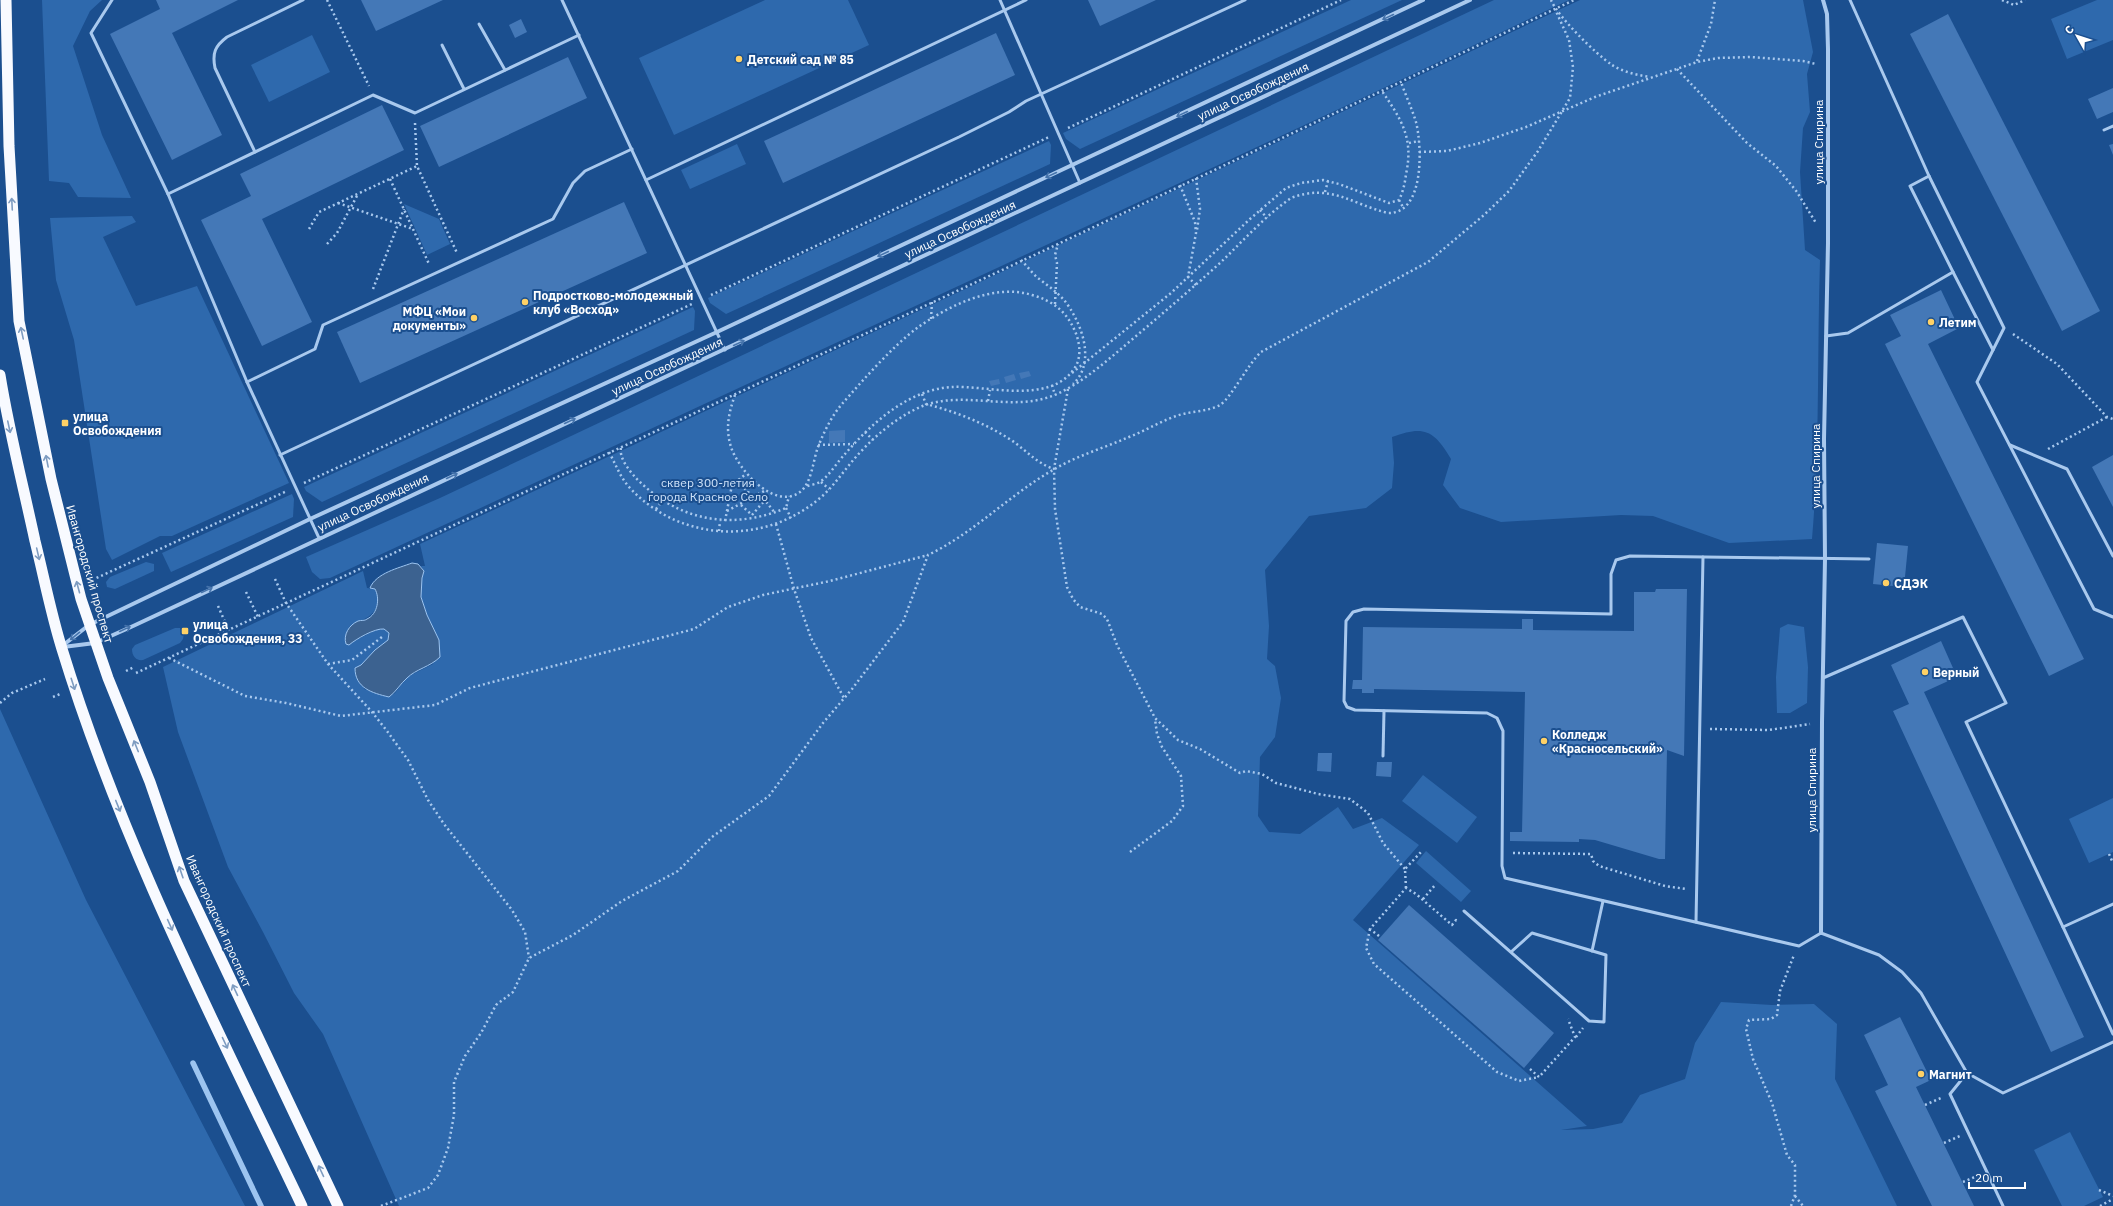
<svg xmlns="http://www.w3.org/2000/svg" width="2113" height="1206" viewBox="0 0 2113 1206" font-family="'IBM Plex Sans',sans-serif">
<rect width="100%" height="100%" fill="#1b4f8f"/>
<!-- green -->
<g fill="#2e69ad">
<path d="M42,0H102L90,11L73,46L102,135L131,198L78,197L69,183L49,181Z"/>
<path d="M765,0H848L869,45L674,135L639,58Z"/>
<path d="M1351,0H1402L1080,149L1066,139L1063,133Z"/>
<path d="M1494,0H1569L1356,101L330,578L320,579L312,572L306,557L440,498Z"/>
<path d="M1580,0H1803L1813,52L1807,74L1810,112L1803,128L1800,172L1805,250L1820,260C1817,353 1820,446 1812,539L1729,543L1653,516L1621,515L1501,522L1460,508L1443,485L1451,459C1434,430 1424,425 1392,437L1394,463L1392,488L1366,508L1309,516L1265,570L1269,626L1267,659L1275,666L1281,698L1275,737L1260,757L1258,816L1269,832L1300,834L1338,807L1353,829L1382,818L1419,845L1353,920L1587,1126L1561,1130L1593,1129L1622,1123L1640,1095L1685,1079L1695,1043L1721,1002L1772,1005L1814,1004L1837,1024L1835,1079L1897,1206H399L323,1034L294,993L263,932L228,867L178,732L163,667L363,571L367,588L375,589C383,604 373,618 358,621L354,641L380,628L384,629L389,633L388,640L375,650L361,665L364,689L389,697L395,693L407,677L433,664L439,640L427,615L421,597L422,577L424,571L421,566H425L420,544L627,448Z"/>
<path d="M2097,0H2113V40L2067,59L2051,19Z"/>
<path d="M312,35L330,72L269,102L251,65Z"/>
<path d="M1049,141L1051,145L1050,164L726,314L710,303L708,298Z"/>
<path d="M737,144L746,164L690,189L681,170Z"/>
<path d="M404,204L439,219L450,244L427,255Z"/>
<path d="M132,216L136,222L103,237L136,306L197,286L289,483L172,536H160L112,560L106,549L74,340L56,280L50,218Z"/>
<path d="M693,307L695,311L694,330L322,502L306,491L304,487Z"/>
<path d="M292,494L294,499L293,517L171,572L162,553Z"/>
<path d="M146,562L154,564V571L115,589L107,587L106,582L110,577Z"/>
<path d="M1788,624L1804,627L1808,667L1807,703L1790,713H1777L1776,677L1780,628Z"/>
<path d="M175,628H180L184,633L183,639L180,643L143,660C136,661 132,656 132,649L135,645Z"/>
<path d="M0,709L86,900L245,1206H0Z"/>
<path d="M1423,775L1477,817L1457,843L1402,801Z"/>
<path d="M2113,798V852L2089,863L2069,819Z"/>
<path d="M1426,851L1471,891L1461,902L1416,863Z"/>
<path d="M2070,1132L2103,1197L2084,1206H2062L2034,1150Z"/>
</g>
<!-- water -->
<path fill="#3c6290" stroke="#9cc4f0" d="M412,563L418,564L424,571L422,578L421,597L427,615L439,640L440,657C430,667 416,669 407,678C400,684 396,692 389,697C372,693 355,688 355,668L361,665L375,650L388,640L389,633L384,629C375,628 356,639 349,645L346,644C343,635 349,625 358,621C361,620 365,621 367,619C378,614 380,598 375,589L370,588C376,573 399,568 412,563Z"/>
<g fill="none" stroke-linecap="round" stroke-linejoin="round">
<!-- stream -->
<path stroke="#9cc4f0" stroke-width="5.5" d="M193,1063L261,1206"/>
</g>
<!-- building -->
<g fill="#4478b7">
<path d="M156,0H238L172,33L222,135L172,160L110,34L160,9Z"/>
<path d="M361,0H443L376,31Z"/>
<path d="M1088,0H1156L1100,26Z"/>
<path d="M1948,14L2100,311L2062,331L1910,34Z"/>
<path d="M521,19L527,32L515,38L509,25Z"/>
<path d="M996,33L1015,75L783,183L764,141Z"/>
<path d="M568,57L587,98L439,167L420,126Z"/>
<path d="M2113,88V112L2097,119L2088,99Z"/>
<path d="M382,105L404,150L262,219L312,322L262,346L201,220L251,196L240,174Z"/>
<path d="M2113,144V155L2109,145Z"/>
<path d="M624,202L647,253L360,383L337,332Z"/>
<path d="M1941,290L1959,328L1928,344L2084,659L2049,676L1885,344L1901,336L1890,315Z"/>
<path d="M1029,371L1031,376L1021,379L1019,373Z"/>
<path d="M1014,374L1016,380L1006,383L1004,377Z"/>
<path d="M999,379L1000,384L991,386L989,381Z"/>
<path d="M845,430V442L829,443V431Z"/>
<path d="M2113,455V507L2092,467Z"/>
<path d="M1877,543L1908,546L1904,587L1873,584Z"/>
<path d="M1656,589H1687L1684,756L1667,750L1665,859H1659L1595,840L1579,839V842L1510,841V832H1522L1525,692L1374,689V693H1362V689H1352L1353,680H1362L1363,627L1522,629V619H1533V630L1634,631V592H1655Z"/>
<path d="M1941,641L1957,677L1924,692L2084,1037L2051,1052L1893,711L1909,704L1891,665Z"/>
<path d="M1318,753H1332L1331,772L1317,771Z"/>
<path d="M1377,762H1392L1391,777L1376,776Z"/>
<path d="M1409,905L1554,1033L1524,1068L1378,940Z"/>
<path d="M1900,1017L1931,1080L1916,1087L1974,1206H1932L1875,1091L1888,1085L1864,1035Z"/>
</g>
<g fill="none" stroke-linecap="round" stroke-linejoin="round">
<!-- path -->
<g stroke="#a9c9ee" stroke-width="2.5" stroke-dasharray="2 3" stroke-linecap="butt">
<path d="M327,0L369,86"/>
<path d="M1551,0C1558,17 1596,54 1612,65C1623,72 1637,75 1650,77"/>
<path d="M2002,0L2014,5L2025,0"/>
<path d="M1697,61L1711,24L1715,0"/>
<path d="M1677,69L1747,143L1776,166L1797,192L1816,223"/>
<path d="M415,123L417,166"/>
<path d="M1068,128L1341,0"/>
<path d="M1409,143L1419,141"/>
<path d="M1419,152L1447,151L1480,143L1526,127L1595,97L1697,62L1718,58L1750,57L1803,61L1816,64"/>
<path d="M1196,178L1200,209L1197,230"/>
<path d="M390,179L429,264"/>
<path d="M1180,185L1195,222L1196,233L1188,277L1196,285"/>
<path d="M1325,192L1328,181"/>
<path d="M1399,200L1404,209"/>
<path d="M338,203L413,229"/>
<path d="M1260,210L1267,218"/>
<path d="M309,229L319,212L417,166L457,253"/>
<path d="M327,244L337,233L358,194"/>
<path d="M1021,260C1027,266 1032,273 1038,278C1047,285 1056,291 1064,300C1081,321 1097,362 1073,384"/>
<path d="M373,289L404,209"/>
<path d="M711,295L1049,137"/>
<path d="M1055,304L1057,263L1055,255L1058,244"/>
<path d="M931,319L932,302"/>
<path d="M2013,334L2057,364L2107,417L2113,419"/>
<path d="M1072,373L1171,293L1250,219L1286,188L1301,183L1323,180L1339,184L1389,203L1399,200C1403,192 1405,183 1406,174C1414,138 1401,119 1382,91"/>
<path d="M1052,385L1055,395"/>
<path d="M1068,389L1054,469L1055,509L1067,587L1073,599L1080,607L1102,614L1107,619L1117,645L1155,718L1178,740L1200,749L1240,773L1246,771L1262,774L1276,783L1318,794L1350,799L1368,813L1383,843L1405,869"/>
<path d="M922,394L926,404C956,412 985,423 1011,440C1026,450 1036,463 1054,469"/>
<path d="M735,395C729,412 725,428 731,447C738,469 774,511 800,492C812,483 813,460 818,447C824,432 831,417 842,404C862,381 893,346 917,328C948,306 994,283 1032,295C1053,301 1066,311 1075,331C1080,343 1082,358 1074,369C1049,405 987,385 951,387C908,390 872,423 845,454C838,461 829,476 821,481C818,484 810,485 805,487"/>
<path d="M988,401L990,390"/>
<path d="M865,432L873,440"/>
<path d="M818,445L854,444"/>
<path d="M621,448C619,458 629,470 635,477C677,521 731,531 786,508L789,496"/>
<path d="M2048,449L2107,417"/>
<path d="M609,452C616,465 620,477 630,488C680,542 764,546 820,498C831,489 840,476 850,464C867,443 890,422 914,410C959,386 1010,415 1057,394C1081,383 1102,365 1122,348C1155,320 1188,292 1220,263C1243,241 1265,216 1291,198C1331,183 1351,204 1388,213C1425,214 1422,146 1416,122C1412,109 1406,96 1401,82"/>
<path d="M740,479L750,499"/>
<path d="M821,482L829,489"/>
<path d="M304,483L692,304"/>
<path d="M748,493L752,479"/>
<path d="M760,494L775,513"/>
<path d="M741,505L752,515"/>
<path d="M786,508L791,518"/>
<path d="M656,509L663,500"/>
<path d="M727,511L766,490"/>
<path d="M752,515L765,500"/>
<path d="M725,521L732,485L746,474"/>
<path d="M776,524L794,589L811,638L844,698"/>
<path d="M719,531L720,521"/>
<path d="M275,579L286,603L328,664L372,712L387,731L408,760L428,800L444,824L512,910L525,932L529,958"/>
<path d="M92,580L287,491"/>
<path d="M246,592L258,617"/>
<path d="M218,606L229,631"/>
<path d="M169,658L245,696L286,703L341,716L435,705L470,688L694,629L728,607L763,595L830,581L928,555"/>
<path d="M328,664L352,660L382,637"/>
<path d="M126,671L134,667"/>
<path d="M136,673L1058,244L1574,0"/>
<path d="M53,697L60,694"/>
<path d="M0,703L12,693L45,679"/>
<path d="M1710,729L1769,730L1810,724"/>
<path d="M1130,852L1172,821L1183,806L1181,776L1162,747L1157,734L1155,719"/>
<path d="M1513,853L1591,854L1593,861L1599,866L1665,886L1686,889"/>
<path d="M2109,854L2113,863"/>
<path d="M1406,888L1405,869L1421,852"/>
<path d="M1423,899L1436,884"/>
<path d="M1370,929L1366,948L1374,964L1497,1072L1519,1081L1539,1077"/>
<path d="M1379,936L1370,929L1406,888L1416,894L1452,925L1456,920L1458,922"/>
<path d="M1576,1037L1583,1028"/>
<path d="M1530,1069L1539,1077L1575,1037L1568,1019"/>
<path d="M1925,1105L1941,1098"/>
<path d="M1944,1143L1960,1136"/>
<path d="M1963,1182L1977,1176"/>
<path d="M2099,1190L2113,1196"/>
<path d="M1795,1196L1803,1206"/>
<path d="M381,1206L428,1188L438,1175L448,1148L454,1115V1082L465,1056L481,1033L496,1005L513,992L529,958L573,935L622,901L678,871L712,837L769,796L823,723L852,689L903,622L928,555C974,533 1009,495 1053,470C1076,456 1104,448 1129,437C1145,431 1159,422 1176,416C1190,411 1207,412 1220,405C1231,398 1248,364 1261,352L1428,262L1484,215L1509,191L1538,151L1570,98L1573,67L1569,40L1555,9"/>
<path d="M1791,1206L1795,1195V1165L1787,1155L1772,1103L1753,1059L1746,1029L1749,1020L1771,1019L1777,1015L1780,991L1794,955"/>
<path d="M2100,1206L2113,1199"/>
</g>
<!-- service -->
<g stroke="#a9c9ee" stroke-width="3">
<path d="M112,0L91,33L168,194L247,382L319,538"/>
<path d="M562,0L725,350"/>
<path d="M1000,0L1080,183"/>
<path d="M1850,0L1929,176L2004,328L1977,382L2094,609L2113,617"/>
<path d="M479,24L505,70"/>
<path d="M442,45L464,89"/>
<path d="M2104,130L2113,126"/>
<path d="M255,152L215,68C212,53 215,46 227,37L303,0"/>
<path d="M1929,176L1910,186L1953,272"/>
<path d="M646,180L1026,0"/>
<path d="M168,194L373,95L415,113L579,35"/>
<path d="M1826,336L1848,333L1953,272L1993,350"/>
<path d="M247,382L315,349L323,325L553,219L573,183L585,171L632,149"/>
<path d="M2010,445L2067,469L2113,556"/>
<path d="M280,455L959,137L1009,112L1026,101L1245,0"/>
<path d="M1869,559L1630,556L1616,560L1611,574V614L1364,609L1353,612L1346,621L1344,701L1347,707L1355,710L1487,713L1497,718L1503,731L1502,866L1505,878L1799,946L1821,933L1879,955L1902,972L1921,993L1967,1073L2003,1093L2113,1042"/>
<path d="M1823,678L1963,617L2006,703L1966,722L2063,927"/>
<path d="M1383,756L1384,711"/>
<path d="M2113,904L2063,927L2113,1034"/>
<path d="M1464,911L1589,1021L1604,1022L1606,955L1532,933L1511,952"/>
<path d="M1696,922L1703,557"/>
<path d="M1592,951L1603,901"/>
<path d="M1967,1073L1950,1094L2003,1206"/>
</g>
<!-- minor -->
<g stroke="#a9c9ee" stroke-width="4">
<path d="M62,646L89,625L310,519L717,332L1423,0"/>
<path d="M63,647L95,643L131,627L1470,0"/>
<path d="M1821,933L1822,722L1825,559L1824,439L1828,243V49L1827,14L1823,0"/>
</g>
<!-- trunk -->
<g stroke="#f8faff" stroke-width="11">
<path d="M6,0L9,146L19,321L51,479L81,599L108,678L150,782L184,881L338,1206"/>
<path d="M0,375C9,431 23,485 35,541C44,577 51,614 62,649C121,842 215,1024 302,1206"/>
</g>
</g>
<!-- one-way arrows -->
<defs><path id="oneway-shaft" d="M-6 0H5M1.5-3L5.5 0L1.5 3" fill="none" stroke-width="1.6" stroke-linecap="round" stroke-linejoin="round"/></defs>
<g stroke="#4674ac">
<use href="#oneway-shaft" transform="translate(1388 17) rotate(155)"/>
<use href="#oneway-shaft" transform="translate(1182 114) rotate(155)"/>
<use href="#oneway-shaft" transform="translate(1051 175) rotate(155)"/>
<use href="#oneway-shaft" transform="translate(883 254) rotate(155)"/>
<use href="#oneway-shaft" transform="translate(739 343) rotate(-25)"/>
<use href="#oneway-shaft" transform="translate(570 421) rotate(-25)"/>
<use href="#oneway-shaft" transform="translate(452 476) rotate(-25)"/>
<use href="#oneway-shaft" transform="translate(207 590) rotate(-25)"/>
<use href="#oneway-shaft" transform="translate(125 629) rotate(-25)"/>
<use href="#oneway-shaft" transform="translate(75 636) rotate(141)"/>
</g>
<g stroke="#7e9cc1">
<use href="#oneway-shaft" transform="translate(12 204) rotate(-93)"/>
<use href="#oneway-shaft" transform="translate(22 333) rotate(-102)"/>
<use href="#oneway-shaft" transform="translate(9 427) rotate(78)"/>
<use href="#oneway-shaft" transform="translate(47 461) rotate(-101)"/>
<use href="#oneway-shaft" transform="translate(38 554) rotate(77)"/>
<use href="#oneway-shaft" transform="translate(78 587) rotate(-105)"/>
<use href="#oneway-shaft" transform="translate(73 684) rotate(72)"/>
<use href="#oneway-shaft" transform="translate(136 746) rotate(-112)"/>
<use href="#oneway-shaft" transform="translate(118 806) rotate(68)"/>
<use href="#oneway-shaft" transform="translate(181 872) rotate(-109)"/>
<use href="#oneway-shaft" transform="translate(170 925) rotate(66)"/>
<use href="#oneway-shaft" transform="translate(235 990) rotate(-115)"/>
<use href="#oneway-shaft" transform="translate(225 1043) rotate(65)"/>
<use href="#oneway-shaft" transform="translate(321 1171) rotate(-115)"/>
</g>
<!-- markers -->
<g fill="#ffd166" stroke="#1b4f8f" stroke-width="1.5">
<circle cx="739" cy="59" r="4"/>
<circle cx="525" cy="302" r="4"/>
<circle cx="474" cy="318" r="4"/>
<circle cx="1931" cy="322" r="4"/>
<rect x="61" y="419" width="8" height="8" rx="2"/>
<circle cx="1886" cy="583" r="4"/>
<rect x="181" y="627" width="8" height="8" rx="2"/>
<circle cx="1925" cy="672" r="4"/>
<circle cx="1544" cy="741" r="4"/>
<circle cx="1921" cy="1074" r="4"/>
</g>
<g text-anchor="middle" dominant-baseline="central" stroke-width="4" stroke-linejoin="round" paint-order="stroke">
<!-- poi labels -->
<g font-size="12" font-weight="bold" fill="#fff" stroke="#1b4f8f" text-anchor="start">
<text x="747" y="59">Детский сад № 85</text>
<text x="533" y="295">Подростково-молодежный<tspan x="533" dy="14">клуб «Восход»</tspan></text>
<text x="466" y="311" text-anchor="end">МФЦ «Мои<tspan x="466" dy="14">документы»</tspan></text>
<text x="1939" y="322">Летим</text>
<text x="73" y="416">улица<tspan x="73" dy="14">Освобождения</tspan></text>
<text x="1894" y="583">СДЭК</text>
<text x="193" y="624">улица<tspan x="193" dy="14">Освобождения, 33</tspan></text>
<text x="1933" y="672">Верный</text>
<text x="1552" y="734">Колледж<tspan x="1552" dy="14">«Красносельский»</tspan></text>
<text x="1929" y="1074">Магнит</text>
</g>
<!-- street labels -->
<g font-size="12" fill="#fff" stroke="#1b4f8f">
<text transform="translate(1253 91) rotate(-25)">улица Освобождения</text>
<text transform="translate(1818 142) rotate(-90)">улица Спирина</text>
<text transform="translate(960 229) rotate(-25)">улица Освобождения</text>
<text transform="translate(667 366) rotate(-25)">улица Освобождения</text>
<text transform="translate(1815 466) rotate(-90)">улица Спирина</text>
<text transform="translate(373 502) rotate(-25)">улица Освобождения</text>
<text transform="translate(90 574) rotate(74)">Ивангородский проспект</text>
<text transform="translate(1811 790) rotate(-90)">улица Спирина</text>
<text transform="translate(219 921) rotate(66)">Ивангородский проспект</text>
</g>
<!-- park labels -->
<g font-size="12" fill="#cfe3fa" stroke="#1b4f8f">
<text x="708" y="482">сквер 300-летия<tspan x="708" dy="14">города Красное Село</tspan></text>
</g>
</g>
<!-- north arrow -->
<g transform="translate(2077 36) rotate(309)" stroke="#1b4f8f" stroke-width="3" paint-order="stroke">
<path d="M0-3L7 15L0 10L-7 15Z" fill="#ffffff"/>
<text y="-6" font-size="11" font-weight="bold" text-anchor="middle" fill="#ffffff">С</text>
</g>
<!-- scale -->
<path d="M1969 1182v6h56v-6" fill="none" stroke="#ffffff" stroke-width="2"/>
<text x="1975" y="1182" font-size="12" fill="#ffffff" stroke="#1b4f8f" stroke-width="3" paint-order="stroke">20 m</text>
</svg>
